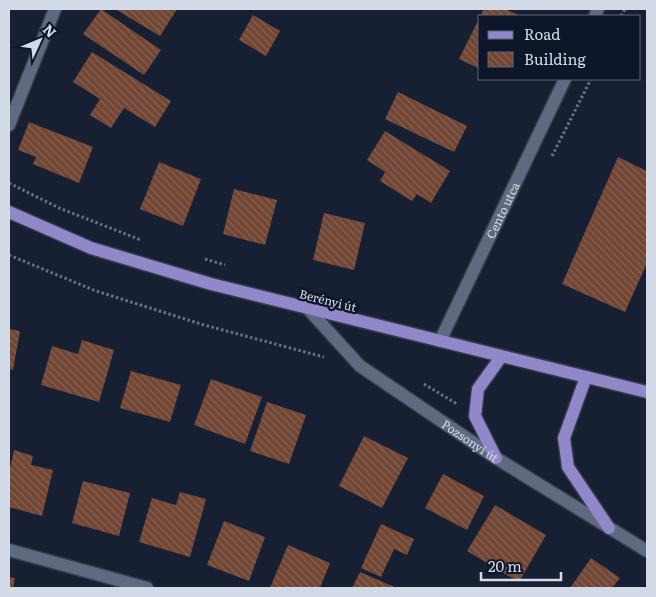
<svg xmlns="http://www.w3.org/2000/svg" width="656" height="597" viewBox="0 0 656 597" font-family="Literata,serif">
<defs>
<pattern id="building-back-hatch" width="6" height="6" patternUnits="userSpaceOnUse" patternTransform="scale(1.25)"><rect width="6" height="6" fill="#724634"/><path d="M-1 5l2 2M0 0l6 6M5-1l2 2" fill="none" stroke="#856051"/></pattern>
</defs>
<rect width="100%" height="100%" fill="#171f33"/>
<!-- building -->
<g fill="url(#building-back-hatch)">
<path d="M101,9L161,50L144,75L83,34Z"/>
<path d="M115,9H177L160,36Z"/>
<path d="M484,9H505L521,16H480Z"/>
<path d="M253,15L280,31L266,56L239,40Z"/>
<path d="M480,17V69L459,59Z"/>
<path d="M92,52L171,101L155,127L124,108L111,128L90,115L100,99L73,82Z"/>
<path d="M398,92L467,126L454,152L385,119Z"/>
<path d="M29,122L93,147L79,183L33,164L36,157L18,150Z"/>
<path d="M385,131L450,171L431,203L417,194L412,201L380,181L385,172L367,160Z"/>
<path d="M618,157L647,171V263L625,312L562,284Z"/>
<path d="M159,162L201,179L183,226L140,209Z"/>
<path d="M234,189L277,200L265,245L223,234Z"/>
<path d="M324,213L365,223L354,270L313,260Z"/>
<path d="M9,329L20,331L13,370L9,369Z"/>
<path d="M82,340L114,350L99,402L41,385L52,346L78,354Z"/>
<path d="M131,371L181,385L170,422L120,408Z"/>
<path d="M211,379L262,397L245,444L194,425Z"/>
<path d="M267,402L306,415L289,464L250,451Z"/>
<path d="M364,436L408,458L382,508L339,486Z"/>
<path d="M14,450L33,456L31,465L53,470L42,516L9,507V473Z"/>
<path d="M443,474L484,496L467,530L425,508Z"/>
<path d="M83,481L130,493L119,536L72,523Z"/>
<path d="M180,492L206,499L190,557L139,542L152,498L176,505Z"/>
<path d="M495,505L546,535L519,582L467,551Z"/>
<path d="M224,521L265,537L249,581L207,565Z"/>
<path d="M381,524L414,539L407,555L394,549L381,577L361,568Z"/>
<path d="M288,545L330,563L320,588H270Z"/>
<path d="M591,558L620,578L612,588H570Z"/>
<path d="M360,572L397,588H352Z"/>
<path d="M9,577L15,578L13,588H9Z"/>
</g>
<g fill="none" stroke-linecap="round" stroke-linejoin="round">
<!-- street casing -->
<g stroke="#353b4b" stroke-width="15">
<g id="street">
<path d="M595,16L598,9"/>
<path d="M9,125L55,9"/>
<path id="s1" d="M440,341L565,79"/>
<path d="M9,550L147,588"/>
</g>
</g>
<!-- secondary casing -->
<g stroke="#353b4b" stroke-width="15">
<g id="secondary">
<path id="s2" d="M309,310L360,366L496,458L647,551"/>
</g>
</g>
<!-- primary casing -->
<g stroke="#353b4b" stroke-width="15">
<g id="primary">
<path d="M9,212L91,248L211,284L647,392"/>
<path d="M586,377L564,438L568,467L609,528"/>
<path d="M496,458L475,416L478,389L501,357"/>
</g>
</g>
<!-- path -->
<g stroke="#6a7182" stroke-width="3" stroke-dasharray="2.5 2.5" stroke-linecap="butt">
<path d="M621,16L625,9"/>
<path d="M552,156L591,79"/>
<path d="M9,183L59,208L141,240"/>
<path d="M9,255L96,291L204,325L324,357"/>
<path d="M205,259L225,265"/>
<path d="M424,384L457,404"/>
</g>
<!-- street -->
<use href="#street" stroke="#5f6a81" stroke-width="12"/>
<!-- secondary -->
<use href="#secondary" stroke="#5f6a81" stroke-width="12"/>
<!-- primary -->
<use href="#primary" stroke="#9188c9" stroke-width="12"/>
</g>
<g text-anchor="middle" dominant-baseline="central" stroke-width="5" stroke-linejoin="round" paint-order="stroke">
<!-- street labels -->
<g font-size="12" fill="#d4dbe8" stroke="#0e1629">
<text stroke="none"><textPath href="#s1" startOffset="145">Cento utca</textPath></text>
<text transform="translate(328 300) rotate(14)">Berényi út</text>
<text stroke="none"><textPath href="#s2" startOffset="209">Pozsonyi út</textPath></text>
</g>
</g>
<!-- border -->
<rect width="656" height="597" fill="none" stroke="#d4dbe8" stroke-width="20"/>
<!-- legend -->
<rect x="478" y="15" width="162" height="65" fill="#0e1629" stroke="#5d6575"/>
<rect x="488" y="31" width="25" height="8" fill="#9188c9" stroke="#5d6575"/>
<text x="524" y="40" font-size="15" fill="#d4dbe8">Road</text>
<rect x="488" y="52" width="25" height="15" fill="url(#building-back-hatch)" stroke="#5d6575"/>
<text x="524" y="65" font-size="15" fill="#d4dbe8">Building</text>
<!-- north arrow -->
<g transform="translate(40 40) rotate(46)" stroke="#0e1629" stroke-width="4" paint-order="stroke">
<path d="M0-4L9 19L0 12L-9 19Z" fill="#d4dbe8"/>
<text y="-8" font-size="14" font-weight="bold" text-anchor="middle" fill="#d4dbe8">N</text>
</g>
<!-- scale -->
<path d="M481 572v8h80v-8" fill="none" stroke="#d4dbe8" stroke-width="2.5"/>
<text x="488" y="572" font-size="15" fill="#d4dbe8" stroke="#0e1629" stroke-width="4" paint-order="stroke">20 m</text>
</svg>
